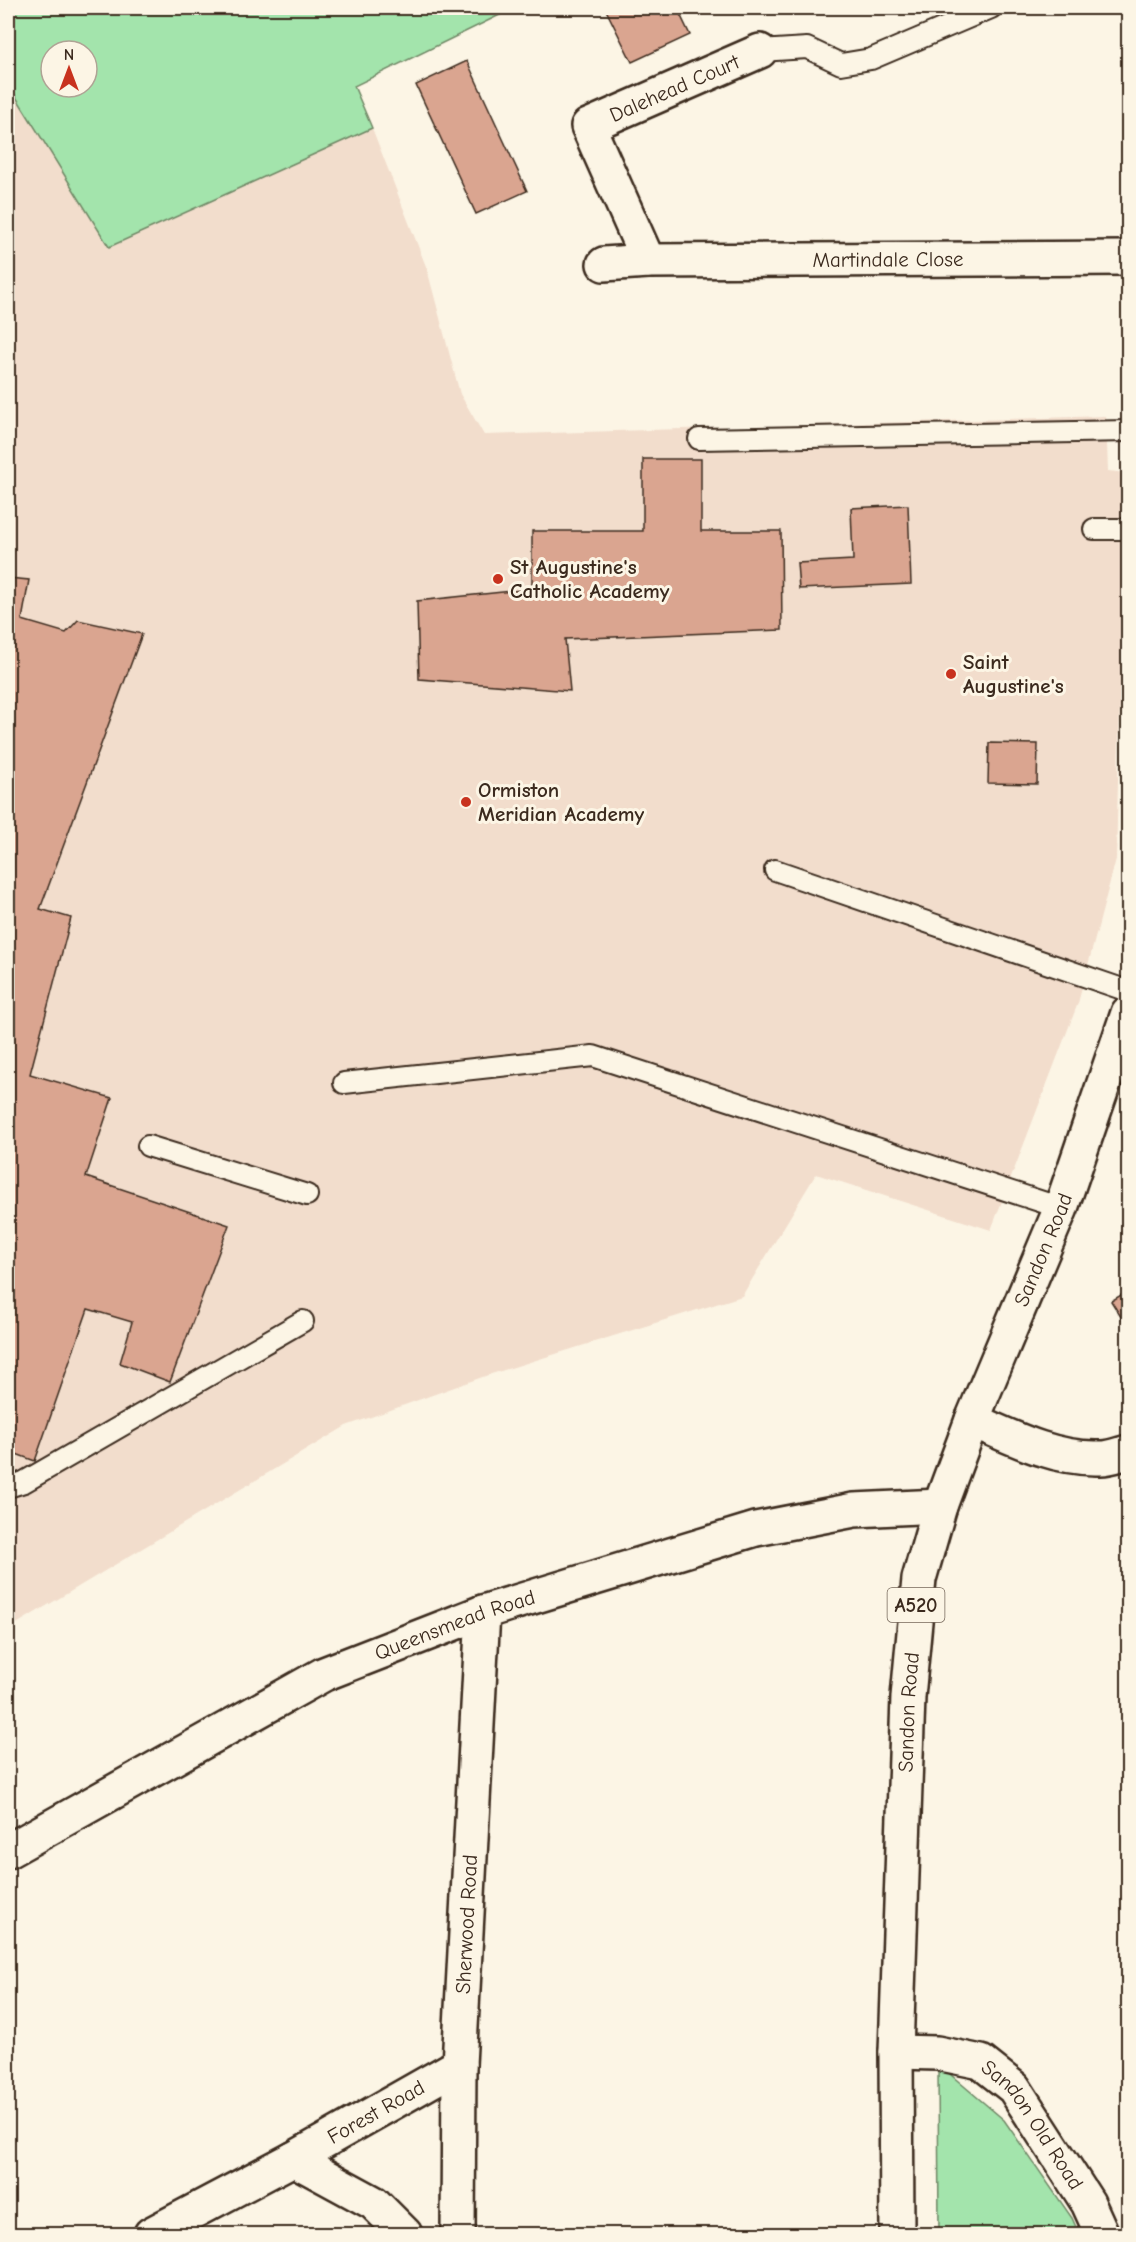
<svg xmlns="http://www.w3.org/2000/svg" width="1136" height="2242" viewBox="0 0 1136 2242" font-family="'Comic Neue',sans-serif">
<rect width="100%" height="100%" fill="#fcf5e5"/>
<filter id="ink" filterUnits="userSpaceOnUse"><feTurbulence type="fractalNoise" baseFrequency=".0167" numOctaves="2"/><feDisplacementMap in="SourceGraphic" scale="12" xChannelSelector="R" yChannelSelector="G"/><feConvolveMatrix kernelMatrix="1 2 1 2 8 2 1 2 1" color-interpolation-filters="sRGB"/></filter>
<g filter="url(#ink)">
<!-- built -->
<path fill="#f2ddcc" d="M8,84L110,247L372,128L427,269L460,394L484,435L1106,416L1108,471L1126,473L1116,859L1078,1003L991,1230L816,1174L742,1296L488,1375L346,1426L8,1629Z"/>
<!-- green -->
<g fill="#a3e4ac" stroke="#6f8765" stroke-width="1.5" fill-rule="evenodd">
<path d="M8,8H514L354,86L372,128L109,247L8,84ZM51,51H87V87H51Z"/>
<path d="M938,2064L1004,2120L1072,2218L1079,2234H939Z"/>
</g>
<!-- building -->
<g fill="#daa590" stroke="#3b2a1e" stroke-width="1.5">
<path d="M605,8H677L690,35L632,62Z"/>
<path d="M467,61L527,191L476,214L416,85Z"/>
<path d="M643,459H701V531H781L782,630L565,639L570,691L419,679L417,601L532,589V531H643Z"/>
<path d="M908,505L911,584L799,589L797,563L853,560L851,508Z"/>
<path d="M8,578L29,580L22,620L66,633L78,620L142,634L40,909L71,918L30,1074L112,1098L86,1177L229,1225L170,1382L120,1363L132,1322L88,1309L35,1461L8,1451Z"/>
<path d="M989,743L1038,744L1037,784L988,783Z"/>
<path d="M1128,1291V1328L1111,1301Z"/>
</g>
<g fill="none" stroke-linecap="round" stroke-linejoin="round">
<!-- service casing -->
<g stroke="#3b2a1e" stroke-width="24">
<g id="service">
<path d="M760,51L807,48L841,64L871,59L991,8"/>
<path d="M699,439L1128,431"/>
<path d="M1094,529H1128"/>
<path d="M775,870L1128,991"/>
<path d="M344,1083L593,1056L1061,1208"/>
<path d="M148,1146L307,1195"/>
<path d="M8,1487L24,1482L303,1321"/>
</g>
</g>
<!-- minor casing -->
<g stroke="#3b2a1e" stroke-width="38">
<g id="minor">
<path id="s1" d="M648,261L588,126L760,51"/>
<path id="s2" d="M604,264L648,261L1128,258"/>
<path d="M972,1420C1012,1438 1056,1460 1101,1458C1110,1458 1120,1454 1128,1452"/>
<path id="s3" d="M8,1851L324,1674L483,1612L756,1529L854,1510L940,1506"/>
<path id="s4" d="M896,2052L937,2053L981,2062L1014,2088L1088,2203L1102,2234"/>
<path d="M293,2159L374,2203L405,2234"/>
<path id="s5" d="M151,2234L293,2159L459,2065"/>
<path id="s6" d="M458,2234L459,2065L483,1612"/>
</g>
</g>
<!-- trunk casing -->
<g stroke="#3b2a1e" stroke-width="38">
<g id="trunk">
<path id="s7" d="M897,2234L896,2052L908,1697L919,1579L940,1506L972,1420L1061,1208L1128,1013"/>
</g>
</g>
<!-- service -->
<use href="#service" stroke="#fcf5e5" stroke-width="20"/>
<!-- minor -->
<use href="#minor" stroke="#fcf5e5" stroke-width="33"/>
<!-- trunk -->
<use href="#trunk" stroke="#fcf5e5" stroke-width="33"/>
</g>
</g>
<!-- markers -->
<g fill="#c8321e" stroke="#fcf5e5" stroke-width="2">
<circle cx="498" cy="579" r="6"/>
<circle cx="951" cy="674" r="6"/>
<circle cx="466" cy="802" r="6"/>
</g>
<g text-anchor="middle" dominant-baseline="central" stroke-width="6" stroke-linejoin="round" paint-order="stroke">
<!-- shield labels -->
<rect fill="#fcf5e5" stroke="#75675a" stroke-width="1.5" x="887.5" y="1588" width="57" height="34" rx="4.5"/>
<g font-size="20" font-weight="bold" fill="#3b2a1e">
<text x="916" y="1605">A520</text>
</g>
<!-- street labels -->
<g font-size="21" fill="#3b2a1e" stroke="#fcf5e5">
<text stroke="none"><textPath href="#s1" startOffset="242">Dalehead Court</textPath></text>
<text stroke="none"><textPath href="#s2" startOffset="284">Martindale Close</textPath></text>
<text stroke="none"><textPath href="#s7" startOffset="1008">Sandon Road</textPath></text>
<text stroke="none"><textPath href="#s3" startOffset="502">Queensmead Road</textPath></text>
<text stroke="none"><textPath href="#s7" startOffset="522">Sandon Road</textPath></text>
<text stroke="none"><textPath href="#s6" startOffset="310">Sherwood Road</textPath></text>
<text stroke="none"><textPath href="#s5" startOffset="256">Forest Road</textPath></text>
<text stroke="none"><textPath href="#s4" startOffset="168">Sandon Old Road</textPath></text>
</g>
<!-- poi labels -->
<g font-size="21" font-weight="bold" fill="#3b2a1e" stroke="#fcf5e5" text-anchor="start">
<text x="510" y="567">St Augustine's<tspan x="510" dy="24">Catholic Academy</tspan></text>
<text x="963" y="662">Saint<tspan x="963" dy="24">Augustine's</tspan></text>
<text x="478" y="790">Ormiston<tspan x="478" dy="24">Meridian Academy</tspan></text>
</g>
</g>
<!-- margin -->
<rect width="1136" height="2242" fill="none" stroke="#fcf5e5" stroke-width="30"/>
<rect x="15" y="15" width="1106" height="2212" fill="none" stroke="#3b2a1e" stroke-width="2" filter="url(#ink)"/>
<!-- north arrow -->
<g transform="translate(69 69)"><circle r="28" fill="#fcf5e5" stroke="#afa495" stroke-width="1.5"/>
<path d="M0-4.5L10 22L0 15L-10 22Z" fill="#c8321e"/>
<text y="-9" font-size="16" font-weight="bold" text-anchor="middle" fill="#3b2a1e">N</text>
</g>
</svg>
